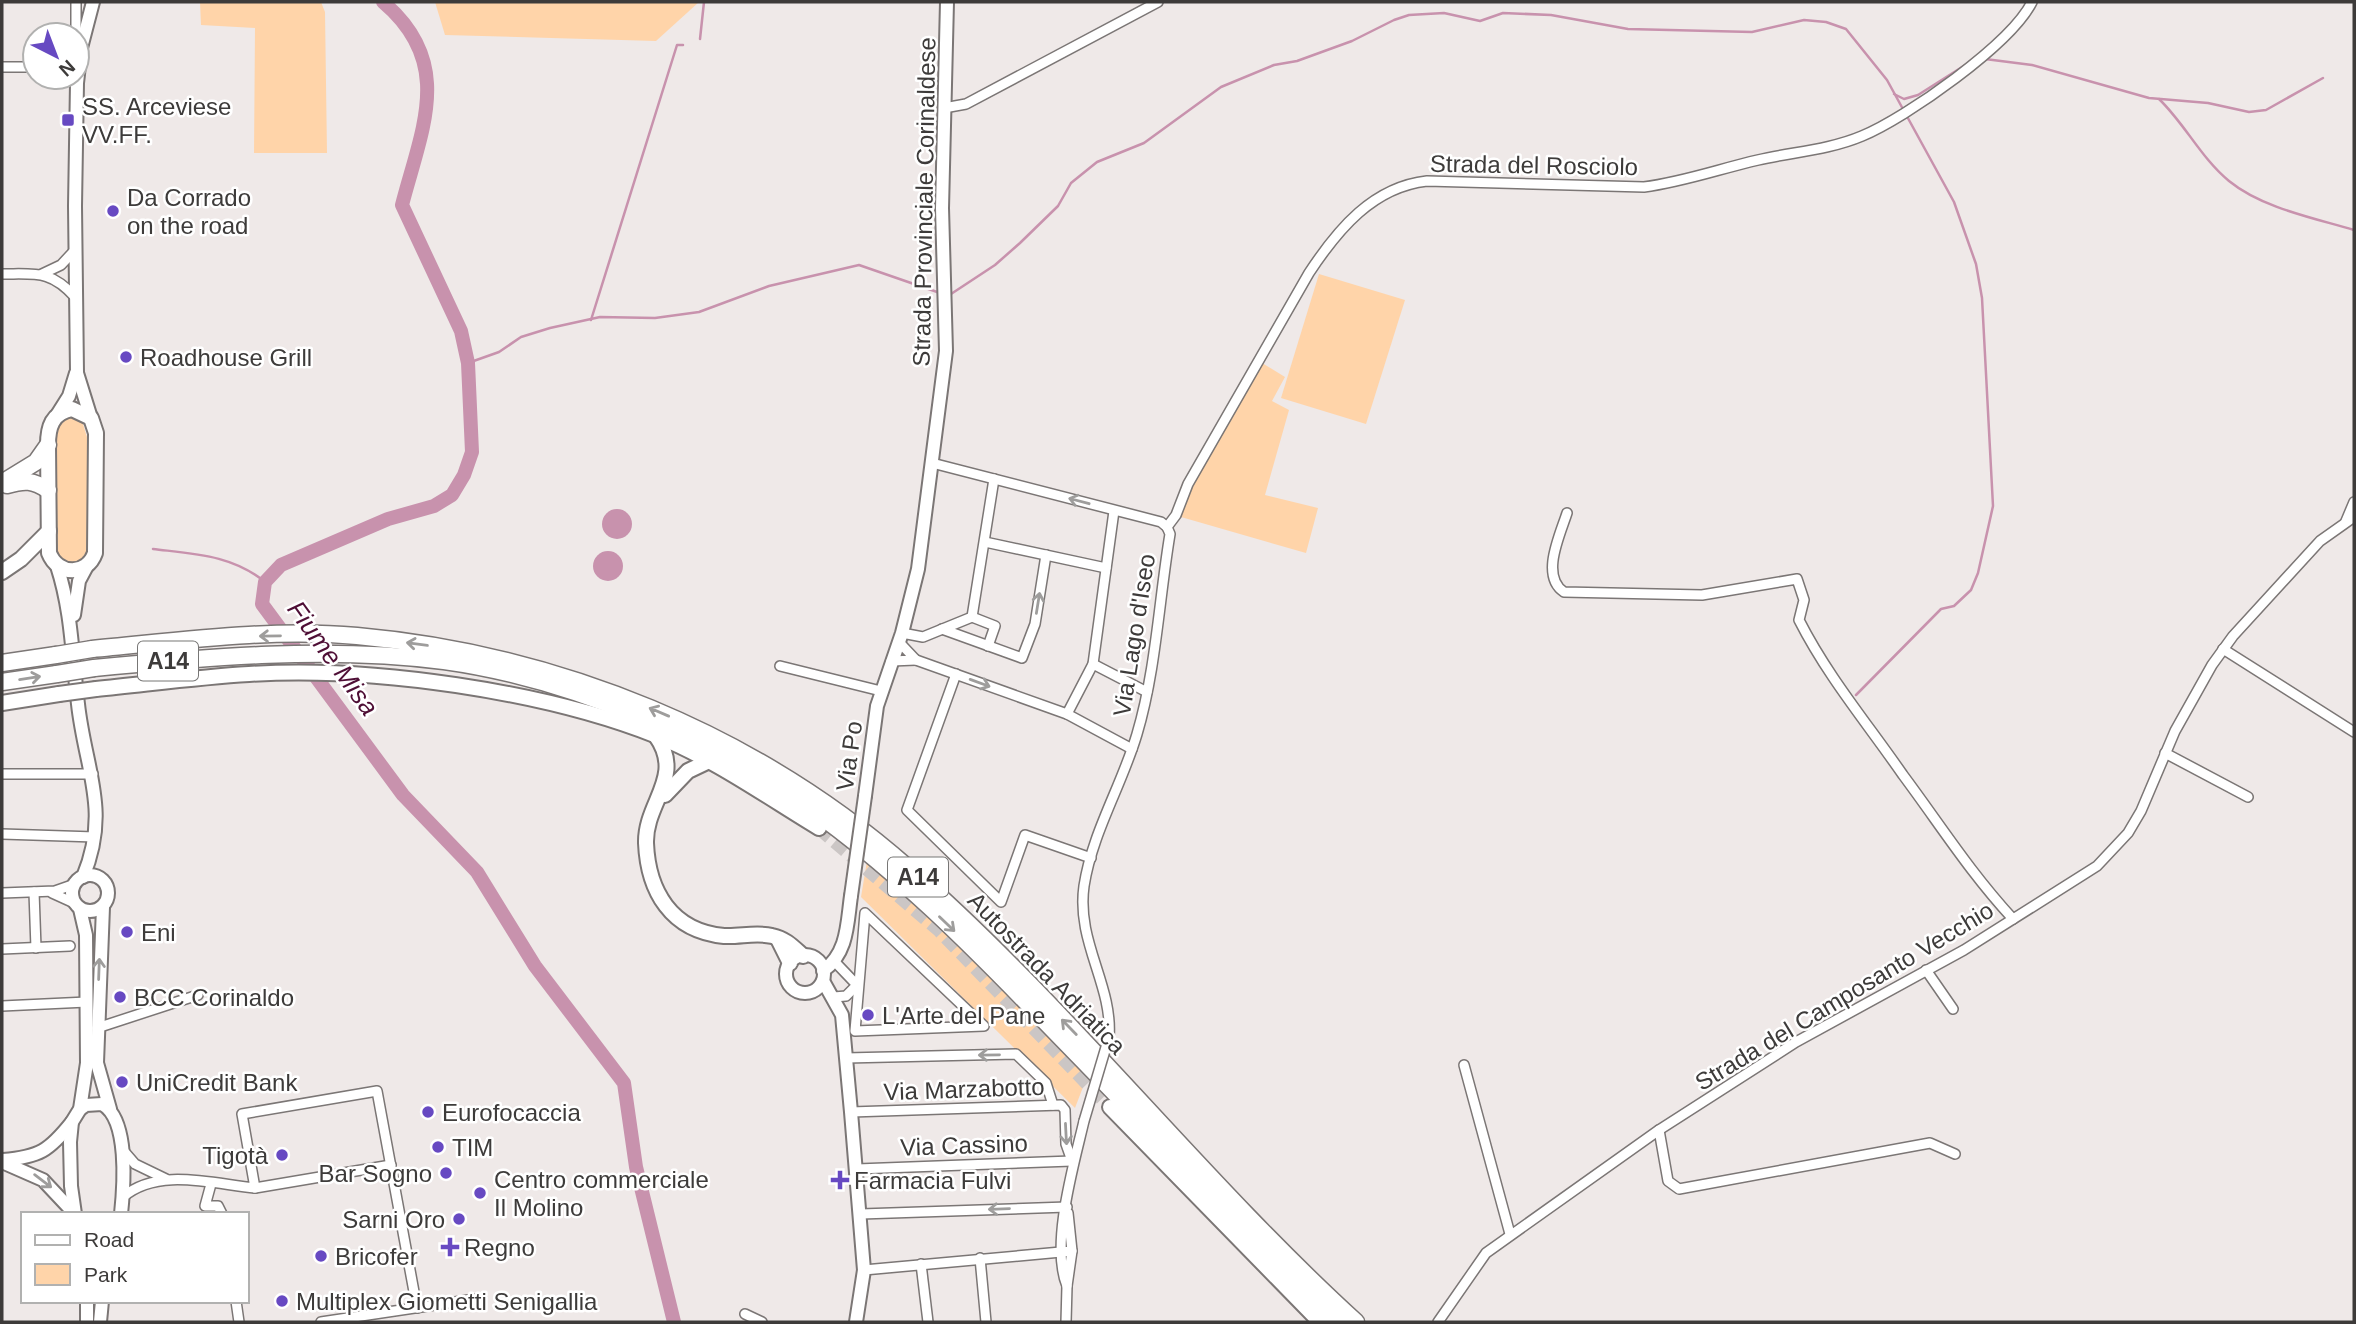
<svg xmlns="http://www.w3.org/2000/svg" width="2356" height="1324" viewBox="0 0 2356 1324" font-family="Helvetica,sans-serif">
<rect width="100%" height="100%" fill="#efe9e8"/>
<!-- green -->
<g fill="#ffd4a9">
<path d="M255,2H321L325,12L327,153H254L255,28L201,25L200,2Z"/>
<path d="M435,2H699L656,41L445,35Z"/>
<path d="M1319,274L1405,300L1366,424L1281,398Z"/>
<path d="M1262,363L1285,377L1272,401L1289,410L1265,495L1318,508L1306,553L1181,517L1195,477Z"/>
<path d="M71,416L82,421L87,437V552L75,566L56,562L52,435L60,419Z"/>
<path d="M867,861L926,910L1088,1074L1075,1108L861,897Z"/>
</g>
<!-- water -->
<g fill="#c892ad">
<circle cx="617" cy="524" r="15"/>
<circle cx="608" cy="566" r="15"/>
</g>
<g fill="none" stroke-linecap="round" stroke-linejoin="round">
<!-- stream -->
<g stroke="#c892ad" stroke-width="2.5">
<path d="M700,39L704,2"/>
<path d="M1985,59L2032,65L2149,98L2208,103L2249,112L2266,110L2323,78"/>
<path d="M1894,94L1904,99L1918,95L1970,62"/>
<path d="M2159,99C2185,124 2201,158 2229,181C2262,208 2314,218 2354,230"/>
<path d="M951,294L995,265L1020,243L1058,206L1071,183L1097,162L1144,143L1221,87L1274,65L1297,61L1352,41L1394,20L1409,15L1444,13L1480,21L1503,13L1551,15L1628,29L1752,32L1804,20L1826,22L1846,29L1887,80L1954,202L1976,264L1982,298L1993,506L1978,573L1971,590L1954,606L1941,609L1856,695"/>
<path d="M591,320L677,45H683"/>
<path d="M468,363L499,352L521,337L550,328L600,317L655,318L699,312L769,286L859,265L940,293"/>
<path d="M153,549C195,554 232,555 265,582"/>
</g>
<!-- river -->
<path stroke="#c892ad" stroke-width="14" d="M383,2C455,63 422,128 402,205L461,331L468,363L472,452L464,475L452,495L434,506L388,519L281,565L265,582L262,604L403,795L477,872L535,966L624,1083L636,1167L674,1322"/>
<!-- primary-tunnel -->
<path stroke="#cbc6c5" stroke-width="14" stroke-dasharray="14 7" stroke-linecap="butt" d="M819,828L939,930L1110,1107"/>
<!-- street casing -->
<g stroke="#7b7675" stroke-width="12">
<g id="street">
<path d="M76,2V35"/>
<path d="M2,67H35"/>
<path d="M944,108L966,104L1158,2"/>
<path d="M2,274C36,274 51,270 75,297"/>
<path d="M42,274L61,265L75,250"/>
<path d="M932,463L1161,522L1167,527"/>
<path d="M1567,513C1560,535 1540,576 1564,592L1702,595L1797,579L1804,600L1799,620C1828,677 1867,723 1903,775C1941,826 1969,871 2013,919"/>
<path d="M2346,521L2354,502"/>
<path d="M1167,527L1176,515L1188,484L1309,273C1338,229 1373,187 1427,181L1644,187C1683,182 1719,169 1758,160C1792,152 1829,150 1862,136C1906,118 2011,44 2032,2"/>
<path d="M985,542L1106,568"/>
<path d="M972,617L994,479"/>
<path d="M972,617L995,626L988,646"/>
<path d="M942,629L1022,658L1035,624L1046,555"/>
<path d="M902,633L923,637L972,617"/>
<path d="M2223,649L2354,732"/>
<path d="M916,660L1067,714L1132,749"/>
<path d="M891,661L916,660L899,642"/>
<path d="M1093,664L1147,692"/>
<path d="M780,666L881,691"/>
<path d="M956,674L907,810L1001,902L1025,835L1091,858"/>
<path d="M1067,714L1093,664L1114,511"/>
<path d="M2165,753L2248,797"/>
<path d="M2,774H93"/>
<path d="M2,834L95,837"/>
<path d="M34,892L36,948"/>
<path d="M2,893L55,891L75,884"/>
<path d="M52,893L74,903"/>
<path d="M865,913L984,1026L855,1031Z"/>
<path d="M2,949L70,946"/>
<path d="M1926,970L1953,1009"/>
<path d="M834,997L846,996L857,985L835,962"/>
<path d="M2,1006L87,1002"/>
<path d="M97,1028L198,995"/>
<path d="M1109,1037C1113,985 1076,942 1084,886C1092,833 1122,785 1137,734C1156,670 1159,600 1170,534L1167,527"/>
<path d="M846,1058L1016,1054L1046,1083L1053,1105"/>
<path d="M1464,1065L1510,1234"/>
<path d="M851,1112L1061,1105L1065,1110L1066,1144L1072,1161"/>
<path d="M1659,1130L1668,1181L1679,1189L1930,1143L1955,1154"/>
<path d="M122,1149L135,1164L166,1179"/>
<path d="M857,1169L1072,1161"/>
<path d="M211,1184L205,1206H218L222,1214"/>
<path d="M255,1188L391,1165"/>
<path d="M123,1197C158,1167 213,1184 255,1188L242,1114L377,1091L417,1308"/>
<path d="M861,1214L1067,1207"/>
<path d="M980,1258L986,1322"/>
<path d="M921,1264L928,1322"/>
<path d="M864,1270L1072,1251"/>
<path d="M1067,1286C1050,1245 1074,1164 1084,1121"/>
<path d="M236,1301L239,1322"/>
<path d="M745,1314L762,1322"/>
<path d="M321,1322L475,1299"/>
<path d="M1066,1322L1067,1286L1072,1251L1068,1213"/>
<path d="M1438,1322L1486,1253L1659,1130L1796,1042L1964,950L2097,866L2128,833L2141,811L2175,731L2212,665L2233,636L2320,541L2354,517"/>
</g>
</g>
<!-- secondary casing -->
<g stroke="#7b7675" stroke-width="16">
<g id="secondary">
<path d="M57,415L69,396L76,373"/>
<path d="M91,418L77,373L75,206L77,83L81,48L93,2"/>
<path d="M57,566C72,612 72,656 78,704C85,769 111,810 83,877"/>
<path d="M74,615L79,581L87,566"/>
<path d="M865,796L877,706L902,633L918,569L946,351L942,208L947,2"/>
<circle cx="90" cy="893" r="18"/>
<path d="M103,907L97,1063L110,1109"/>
<circle cx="805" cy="974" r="19"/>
<path d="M823,971C848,953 847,924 851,896"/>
<path d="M823,981L842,1015L851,1112L864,1270L856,1322"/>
<path d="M80,1109L86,1105L102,1104C129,1119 124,1186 121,1214"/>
<path d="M3,1160C39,1157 49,1151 72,1122"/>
<path d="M2,1162L43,1180L74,1213"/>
<path d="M75,1214L71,1186L70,1142L72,1122L80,1109L87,1063L86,935L80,909"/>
<path d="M87,1322V1301"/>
<path d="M100,1322L102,1301"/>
</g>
</g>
<!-- primary casing -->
<g stroke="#7b7675" stroke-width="18">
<g id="primary">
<path d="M72,409L91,418L96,433L95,553C87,576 58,576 49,553L48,445C48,427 52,413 72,409Z"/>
<path d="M2,572L21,559L49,531"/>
<path d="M96,689C147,684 198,677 249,674C371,666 544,691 657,736C714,759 766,796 819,828"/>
<path d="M2,703L59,694"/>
<path d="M656,736C685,777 645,802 646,843C648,891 671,931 724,936C740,937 756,932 772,936C786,939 793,947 803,956"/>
<path d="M665,795L688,771L709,761"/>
<path d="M778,939L790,963"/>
<path d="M1110,1107L1320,1322"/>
</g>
</g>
<!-- highway casing -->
<g stroke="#7b7675" stroke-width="19">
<g id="highway">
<path d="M2,483L36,462L48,445"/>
<path d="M7,485C25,480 33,480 48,490"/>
<path d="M92,649C179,641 270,628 357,636C558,654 756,734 908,868C1068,1008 1199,1179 1356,1322"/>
<path d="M2,663L56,655"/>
<path d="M94,668C210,657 327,646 444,661C574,679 720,742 826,820C900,875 966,940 1030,1006C1092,1070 1155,1134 1217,1199C1256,1240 1294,1283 1336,1322"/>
<path d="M2,682L57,674"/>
</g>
</g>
<!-- street -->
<use href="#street" stroke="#fff" stroke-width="9"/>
<!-- secondary -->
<use href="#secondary" stroke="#fff" stroke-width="12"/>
<!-- primary -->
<use href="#primary" stroke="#fff" stroke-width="14"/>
<!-- highway -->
<use href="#highway" stroke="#fff" stroke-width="16"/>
<!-- street-bridge casing -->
<g stroke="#7b7675" stroke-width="12" stroke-linecap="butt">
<path id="street-bridge" d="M1084,1121L1109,1037"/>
</g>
<!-- secondary-bridge casing -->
<g stroke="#7b7675" stroke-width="16" stroke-linecap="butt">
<path id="secondary-bridge" d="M851,896L865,796"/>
</g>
<!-- primary-bridge casing -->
<g stroke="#7b7675" stroke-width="18" stroke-linecap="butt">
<path id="primary-bridge" d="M59,694L96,689"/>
</g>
<!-- highway-bridge casing -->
<g stroke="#7b7675" stroke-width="19" stroke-linecap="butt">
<g id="highway-bridge">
<path d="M56,655L92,649"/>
<path d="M57,674L94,668"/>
</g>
</g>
<!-- street-bridge -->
<use href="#street-bridge" stroke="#fff" stroke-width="9"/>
<!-- secondary-bridge -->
<use href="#secondary-bridge" stroke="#fff" stroke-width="12"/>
<!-- primary-bridge -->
<use href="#primary-bridge" stroke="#fff" stroke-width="14"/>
<!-- highway-bridge -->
<use href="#highway-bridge" stroke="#fff" stroke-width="16"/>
</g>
<!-- one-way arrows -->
<defs><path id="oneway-shaft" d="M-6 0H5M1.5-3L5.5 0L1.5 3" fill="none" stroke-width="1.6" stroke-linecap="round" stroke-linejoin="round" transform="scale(1.75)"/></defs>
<g stroke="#9e9d9c">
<use href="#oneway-shaft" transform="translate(1079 501) rotate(-165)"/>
<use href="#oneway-shaft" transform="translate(1038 603) rotate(-81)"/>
<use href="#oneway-shaft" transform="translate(270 636) rotate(179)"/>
<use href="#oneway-shaft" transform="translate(417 644) rotate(-172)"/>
<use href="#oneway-shaft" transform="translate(30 678) rotate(-9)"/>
<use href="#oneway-shaft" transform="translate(980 683) rotate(20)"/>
<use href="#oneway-shaft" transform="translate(659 712) rotate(-157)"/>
<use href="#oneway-shaft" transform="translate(947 924) rotate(44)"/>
<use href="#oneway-shaft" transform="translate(99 969) rotate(-88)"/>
<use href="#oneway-shaft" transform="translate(1069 1027) rotate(-134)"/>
<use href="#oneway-shaft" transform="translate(989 1055) rotate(179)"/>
<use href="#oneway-shaft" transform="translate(1066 1134) rotate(87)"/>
<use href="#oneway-shaft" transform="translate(43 1181) rotate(37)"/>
<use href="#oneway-shaft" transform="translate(999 1209) rotate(178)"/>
</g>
<!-- markers -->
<g fill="#6749c2" stroke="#fff" stroke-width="2.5">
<rect x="61" y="113" width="14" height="14" rx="3.5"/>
<circle cx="113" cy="211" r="7"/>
<circle cx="126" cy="357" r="7"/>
<circle cx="127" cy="932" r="7"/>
<circle cx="120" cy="997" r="7"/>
<circle cx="868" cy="1015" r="7"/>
<circle cx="122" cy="1082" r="7"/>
<circle cx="428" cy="1112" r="7"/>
<circle cx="438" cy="1147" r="7"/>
<circle cx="282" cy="1155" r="7"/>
<circle cx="446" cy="1173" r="7"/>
<path d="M836.5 1169.5h7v7h7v7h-7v7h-7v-7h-7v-7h7z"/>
<circle cx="480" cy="1193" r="7"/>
<circle cx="459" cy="1219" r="7"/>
<path d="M446.5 1236.5h7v7h7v7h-7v7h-7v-7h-7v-7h7z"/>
<circle cx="321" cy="1256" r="7"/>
<circle cx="282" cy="1301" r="7"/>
</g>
<g text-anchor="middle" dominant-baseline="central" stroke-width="5" stroke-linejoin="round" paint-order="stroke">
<!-- shield labels -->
<g fill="#fff" stroke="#777675" stroke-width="2">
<rect x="138" y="641.5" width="60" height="39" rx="5"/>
<rect x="888" y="857.5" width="60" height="39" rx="5"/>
</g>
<g font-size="23" font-weight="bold" fill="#3d3b3a">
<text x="168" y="661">A14</text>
<text x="918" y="877">A14</text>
</g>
<!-- poi labels -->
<g font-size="24" fill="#3d3b3a" stroke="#fff" text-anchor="start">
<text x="82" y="106">SS. Arceviese<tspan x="82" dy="28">VV.FF.</tspan></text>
<text x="127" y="197">Da Corrado<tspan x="127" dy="28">on the road</tspan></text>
<text x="140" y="357">Roadhouse Grill</text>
<text x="141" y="932">Eni</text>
<text x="134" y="997">BCC Corinaldo</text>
<text x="882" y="1015">L'Arte del Pane</text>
<text x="136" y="1082">UniCredit Bank</text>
<text x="442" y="1112">Eurofocaccia</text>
<text x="452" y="1147">TIM</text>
<text x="268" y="1155" text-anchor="end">Tigotà</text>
<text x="432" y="1173" text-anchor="end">Bar Sogno</text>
<text x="494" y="1179">Centro commerciale<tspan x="494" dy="28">Il Molino</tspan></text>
<text x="854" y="1180">Farmacia Fulvi</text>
<text x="445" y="1219" text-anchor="end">Sarni Oro</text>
<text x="464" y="1247">Regno</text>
<text x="335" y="1256">Bricofer</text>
<text x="296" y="1301">Multiplex Giometti Senigallia</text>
</g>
<!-- street labels -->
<g font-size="24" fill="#3d3b3a" stroke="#fff">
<text transform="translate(1534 165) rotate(1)">Strada del Rosciolo</text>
<text transform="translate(924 202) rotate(-89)">Strada Provinciale Corinaldese</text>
<text transform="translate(1134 635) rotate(-81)">Via Lago d'Iseo</text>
<text transform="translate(849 756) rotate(-82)">Via Po</text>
<text transform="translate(1047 973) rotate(46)">Autostrada Adriatica</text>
<text transform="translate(1844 996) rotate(-31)">Strada del Camposanto Vecchio</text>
<text transform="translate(964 1089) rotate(-2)">Via Marzabotto</text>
<text transform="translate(964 1145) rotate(-2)">Via Cassino</text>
</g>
<!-- water labels -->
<g font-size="26" font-style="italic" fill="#4e0e35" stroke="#fff">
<text transform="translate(333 658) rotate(54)">Fiume Misa</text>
</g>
</g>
<!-- border -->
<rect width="2356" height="1324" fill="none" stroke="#3d3b3a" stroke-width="7"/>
<!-- legend -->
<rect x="21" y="1212" width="228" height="91" fill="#ffffff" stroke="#b1b1b0" stroke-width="2"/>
<rect x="35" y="1235" width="35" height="10" fill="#ffffff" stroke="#b1b1b0" stroke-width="2"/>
<text x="84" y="1247" font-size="21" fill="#3d3b3a">Road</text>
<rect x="35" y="1264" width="35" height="21" fill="#ffd4a9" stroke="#b1b1b0" stroke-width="2"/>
<text x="84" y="1282" font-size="21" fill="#3d3b3a">Park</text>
<!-- north arrow -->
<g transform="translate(56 56) rotate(138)"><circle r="33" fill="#ffffff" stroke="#b1b1b0" stroke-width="2"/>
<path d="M0-5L12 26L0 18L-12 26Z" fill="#6749c2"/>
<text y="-10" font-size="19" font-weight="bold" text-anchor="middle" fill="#3d3b3a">N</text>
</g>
</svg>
